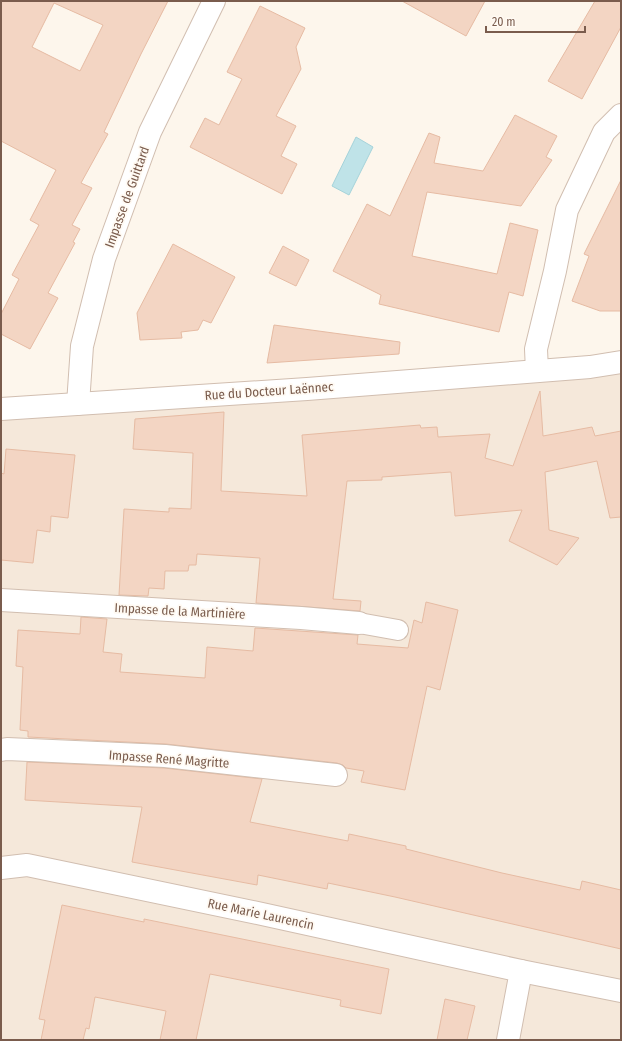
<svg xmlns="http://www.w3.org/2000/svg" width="622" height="1041" viewBox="0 0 622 1041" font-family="'Fira Sans Condensed',sans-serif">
<rect width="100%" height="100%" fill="#fdf6ec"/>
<!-- residential -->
<path fill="#f5e8da" d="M621,367V1040H1V414Z"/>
<!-- water -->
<path fill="#bfe3e8" stroke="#a5d3da" d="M356,137L373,147L349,195L332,186Z"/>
<!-- building -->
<g fill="#f3d5c3" stroke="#e6bba3" fill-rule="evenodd">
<path d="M1,1H168L141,54L104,132L108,134L81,183L92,188L72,225L80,229L73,242L75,243L48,293L58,298L30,349L1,334V314L19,279L12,275L39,225L30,220L56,170L1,141ZM54,3L103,25L80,71L32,47Z"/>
<path d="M402,1H485L466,36Z"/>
<path d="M595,1H621V27L582,99L548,81Z"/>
<path d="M260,6L305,28L296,47L301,69L276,116L296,126L281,156L297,164L282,194L190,147L205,118L219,125L242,79L227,72Z"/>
<path d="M515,115L557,136L546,157L552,160L521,206L427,192L412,256L497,274L510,223L538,230L523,296L509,292L499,332L379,304L381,295L333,271L367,204L390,216L429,133L440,137L434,163L483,171Z"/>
<path d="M621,180V311H600L572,301L589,256L584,254Z"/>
<path d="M173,244L235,277L211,323L203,320L198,330L181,332L182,338L140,340L137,313Z"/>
<path d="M283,246L309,260L296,286L269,273Z"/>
<path d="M274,325L400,342L399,354L267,363Z"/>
<path d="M540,391L543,436L592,427L595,436L621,431V517L610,518L597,461L545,472L549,530L579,538L557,565L509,541L522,510L455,516L451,472L382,477V480L347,481L333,599L361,601L360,611L256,603L260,558L197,554L196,565H189L188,571H165L164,589L149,588L148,596L119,595L124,509L169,512V508L191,509L193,453L133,449L135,419L224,412L221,491L307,496L302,435L420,425L421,428L437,427L438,437L490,434L485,458L513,466Z"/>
<path d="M6,449L75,455L68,518L51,516L50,532L37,530L33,563L1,560V473L4,474Z"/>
<path d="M426,602L458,610L440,690L427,686L405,790L361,782L364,771L346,768L343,765L337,763L166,744L28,737V731L20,730L23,667L16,666L18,630L80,634L81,617L107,619L103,652L122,654L120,672L205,678L207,647L253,651L255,628L358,635L357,644L408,648L414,620L422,623Z"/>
<path d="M27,762L164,768L262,779L250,822L348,841L349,834L406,846V849L502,873L580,890L582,881L621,890V949L395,897L328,883L327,889L258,875L257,885L132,862L142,807L25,800Z"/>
<path d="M62,905L144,922V919L389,969L381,1014L340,1006L341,1000L210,974L196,1040H160L166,1011L95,997L89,1029L86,1028L83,1040H41L45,1020L39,1019Z"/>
<path d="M445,999L475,1006L467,1040H437Z"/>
</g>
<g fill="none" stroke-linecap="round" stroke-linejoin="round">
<!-- service casing -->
<g stroke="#d1beb0" stroke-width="22">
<path id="service" d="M359,623L398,630"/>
</g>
<!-- minor casing -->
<g stroke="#d1beb0" stroke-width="24">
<g id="minor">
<path d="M537,371L536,349L555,271L567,210L604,132L621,115"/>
<path d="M78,404L82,346L104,259L150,132L214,1"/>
<path d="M1,600L301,618L359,623"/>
<path d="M1,750L7,749L165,756L336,775"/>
<path d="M1,868L27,865L262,914L521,971L508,1040"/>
<path d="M521,971L621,991"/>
</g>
</g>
<!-- tertiary casing -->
<g stroke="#d1beb0" stroke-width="24">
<path id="tertiary" d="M1,409L307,389L590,367L621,362"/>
</g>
<!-- service -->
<use href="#service" stroke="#fff" stroke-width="20"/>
<!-- minor -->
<use href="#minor" stroke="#fff" stroke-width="22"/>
<!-- tertiary -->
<use href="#tertiary" stroke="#fff" stroke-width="22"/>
</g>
<g text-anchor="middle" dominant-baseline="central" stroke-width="3.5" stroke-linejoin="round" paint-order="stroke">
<!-- street labels -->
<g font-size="13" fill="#7a5c4d" stroke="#fffaf3">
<text transform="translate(127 197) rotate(-70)">Impasse de Guittard</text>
<text transform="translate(269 391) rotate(-4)">Rue du Docteur Laënnec</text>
<text transform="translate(180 611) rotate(3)">Impasse de la Martinière</text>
<text transform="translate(169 759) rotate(4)">Impasse René Magritte</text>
<text transform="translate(261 914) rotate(12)">Rue Marie Laurencin</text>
</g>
</g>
<!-- border -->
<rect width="622" height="1041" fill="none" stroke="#7a5c4d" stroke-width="4"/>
<!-- scale -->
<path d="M486 26v6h99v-6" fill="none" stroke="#7a5c4d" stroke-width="2"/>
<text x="492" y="26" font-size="12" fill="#7a5c4d" stroke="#fffaf3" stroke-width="3" paint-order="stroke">20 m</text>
</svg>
